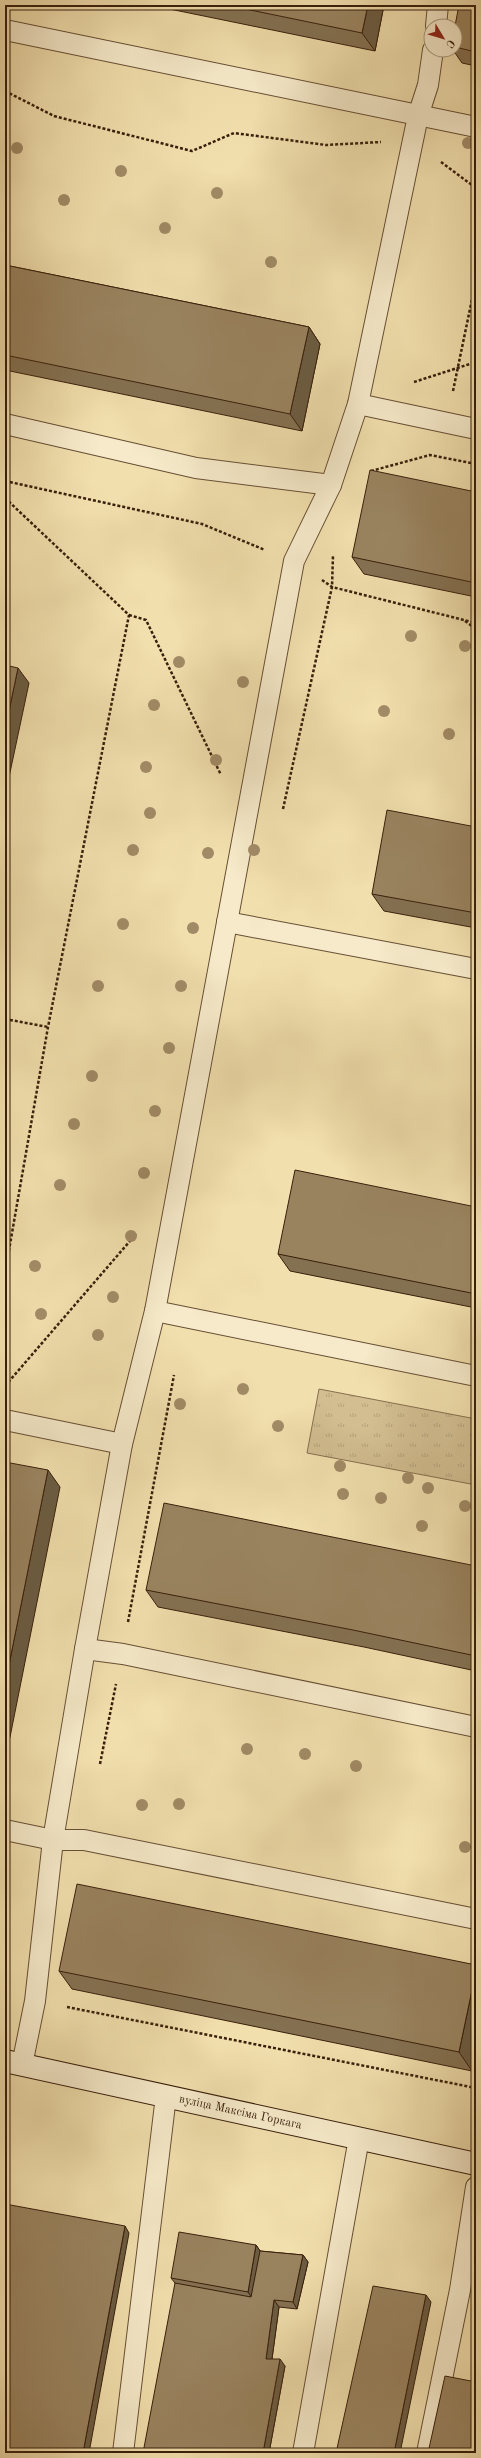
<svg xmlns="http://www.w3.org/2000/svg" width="481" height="2458" viewBox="0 0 481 2458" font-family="'Old Standard TT',serif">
<defs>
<pattern id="grass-tufts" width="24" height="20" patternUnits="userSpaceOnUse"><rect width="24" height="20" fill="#d2be91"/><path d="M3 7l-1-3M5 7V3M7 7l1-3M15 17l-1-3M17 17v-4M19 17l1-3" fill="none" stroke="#b5a37c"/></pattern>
</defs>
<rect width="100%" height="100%" fill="#f1dfad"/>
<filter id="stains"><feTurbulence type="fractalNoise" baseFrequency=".005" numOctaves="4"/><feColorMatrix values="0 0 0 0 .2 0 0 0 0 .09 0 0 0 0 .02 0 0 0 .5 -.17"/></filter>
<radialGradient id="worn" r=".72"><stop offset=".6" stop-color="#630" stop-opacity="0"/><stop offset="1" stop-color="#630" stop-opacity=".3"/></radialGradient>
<!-- grass -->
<path fill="url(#grass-tufts)" stroke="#866e4e" d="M319,1389L476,1419V1485L307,1453Z"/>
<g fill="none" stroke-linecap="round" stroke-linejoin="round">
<!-- lane casing -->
<g stroke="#674f34" stroke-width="22">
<g id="lane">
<path d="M436,26L438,5"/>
<path d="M5,30L476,127"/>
<path d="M358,404L476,429"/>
<path d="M5,424L196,468L331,485"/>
<path d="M227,922L476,969"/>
<path d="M155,1311L476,1376"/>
<path d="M5,1420L122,1444"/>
<path d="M85,1649L123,1654L476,1727"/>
<path d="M5,1830L53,1840H84L476,1919"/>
<path d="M22,2065L35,2001L53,1840L85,1649L122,1444L155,1311L294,561L331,485L358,404L418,116L428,85L433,50"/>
<path d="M123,2453L166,2096"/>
<path d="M303,2453L359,2138"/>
<path d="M427,2453L460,2290L476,2187"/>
</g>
</g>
<!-- secondary casing -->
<g stroke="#391f0b" stroke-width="24">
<g id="secondary">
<path id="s1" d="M5,2061L476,2164"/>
</g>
</g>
<!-- path -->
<g stroke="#391f0b" stroke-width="2.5" stroke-dasharray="3 2" stroke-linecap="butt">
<path d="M5,91L54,116L192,151L234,133L326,145L381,142"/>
<path d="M441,162L476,188"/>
<path d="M414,382L476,362"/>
<path d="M453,391L476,280"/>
<path d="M371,471L430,455L476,464"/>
<path d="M5,481L202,524L265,550"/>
<path d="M5,498L129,615L48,1027L5,1273"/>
<path d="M322,580L332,587L476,623"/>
<path d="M129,615L146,620L221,775"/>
<path d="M465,621L476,629"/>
<path d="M283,809L332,587L333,555"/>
<path d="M5,1019L48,1027"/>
<path d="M5,1386L136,1234"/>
<path d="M128,1622L174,1375"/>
<path d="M100,1764L116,1684"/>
<path d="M67,2007L476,2088"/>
</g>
<!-- lane -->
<use href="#lane" stroke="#f6eaca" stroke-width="20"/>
<!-- secondary -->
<use href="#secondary" stroke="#f6eaca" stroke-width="22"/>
</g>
<!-- trees -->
<g fill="#a18b66">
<circle cx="468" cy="143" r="6"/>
<circle cx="17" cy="148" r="6"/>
<circle cx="121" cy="171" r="6"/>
<circle cx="217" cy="193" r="6"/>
<circle cx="64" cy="200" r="6"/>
<circle cx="165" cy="228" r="6"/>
<circle cx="271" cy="262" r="6"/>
<circle cx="411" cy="636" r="6"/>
<circle cx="465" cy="646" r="6"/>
<circle cx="179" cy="662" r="6"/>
<circle cx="243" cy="682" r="6"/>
<circle cx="154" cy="705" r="6"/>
<circle cx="384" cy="711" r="6"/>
<circle cx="449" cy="734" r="6"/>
<circle cx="216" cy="760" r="6"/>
<circle cx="146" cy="767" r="6"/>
<circle cx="150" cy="813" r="6"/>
<circle cx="133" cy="850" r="6"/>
<circle cx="254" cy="850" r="6"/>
<circle cx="208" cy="853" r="6"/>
<circle cx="123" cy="924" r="6"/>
<circle cx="193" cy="928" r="6"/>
<circle cx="98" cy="986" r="6"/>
<circle cx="181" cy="986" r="6"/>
<circle cx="169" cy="1048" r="6"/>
<circle cx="92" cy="1076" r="6"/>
<circle cx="155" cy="1111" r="6"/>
<circle cx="74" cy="1124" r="6"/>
<circle cx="144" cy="1173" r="6"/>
<circle cx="60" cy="1185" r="6"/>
<circle cx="131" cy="1236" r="6"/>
<circle cx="35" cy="1266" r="6"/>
<circle cx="113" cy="1297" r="6"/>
<circle cx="41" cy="1314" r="6"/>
<circle cx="98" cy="1335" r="6"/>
<circle cx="243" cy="1389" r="6"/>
<circle cx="180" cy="1404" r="6"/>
<circle cx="278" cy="1426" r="6"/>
<circle cx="340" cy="1466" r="6"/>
<circle cx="408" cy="1478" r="6"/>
<circle cx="428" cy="1488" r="6"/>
<circle cx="343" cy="1494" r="6"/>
<circle cx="381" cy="1498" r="6"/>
<circle cx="465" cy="1506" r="6"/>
<circle cx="422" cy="1526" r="6"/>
<circle cx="247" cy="1749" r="6"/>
<circle cx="305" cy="1754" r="6"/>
<circle cx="356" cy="1766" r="6"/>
<circle cx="179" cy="1804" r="6"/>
<circle cx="142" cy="1805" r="6"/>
<circle cx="465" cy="1847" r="6"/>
</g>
<!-- wall -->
<g fill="#847152" stroke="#391f0b">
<path d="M150,5H384L375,51Z"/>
<path d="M476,5V66L462,63L453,50H455V26Z"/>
<path d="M5,265L309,327L320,344L302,431L5,370Z"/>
<path d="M476,492V597L364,574L352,557Z"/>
<path d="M476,827V928L384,911L372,894Z"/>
<path d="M476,1207V1308L290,1271L278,1254Z"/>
<path d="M476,1566V1671L364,1647L158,1607L146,1590Z"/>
<path d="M476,1965V2050L472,2071L72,1989L59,1971Z"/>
<path d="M256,2245L260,2251L303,2255L308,2262L297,2309L279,2307L272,2359L285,2366L269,2453L175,2283L171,2278Z"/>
</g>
<!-- shaded-wall -->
<g fill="#6b5c42" stroke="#391f0b">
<path d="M368,5H384L375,51L362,33Z"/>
<path d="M309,327L320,344L302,431L290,414Z"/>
<path d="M18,668L29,683L5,796V730Z"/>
<path d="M48,1470L60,1487L5,1762V1685Z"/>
<path d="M476,1971V2050L472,2071L459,2052Z"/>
<path d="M125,2226L129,2233L89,2453H83Z"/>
<path d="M256,2245L265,2258L256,2304L248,2292Z"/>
<path d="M303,2255L308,2262L297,2309L293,2302Z"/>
<path d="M426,2295L431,2302L400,2453H394Z"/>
<path d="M274,2300L279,2307L271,2366L266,2359Z"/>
<path d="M280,2359L285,2366L269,2453H263Z"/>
</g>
<!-- building -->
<g fill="#99835f" stroke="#391f0b">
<path d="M226,5H368L362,33Z"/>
<path d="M459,5H476V52L455,47V26Z"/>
<path d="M5,265L309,327L290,414L5,355Z"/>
<path d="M370,470L476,492V583L352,557Z"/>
<path d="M5,665L18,668L5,730Z"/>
<path d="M387,810L476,827V913L372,894Z"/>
<path d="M295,1170L476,1207V1294L278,1254Z"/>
<path d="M5,1462L48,1470L5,1685Z"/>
<path d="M164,1503L476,1566V1656L353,1630L146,1590Z"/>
<path d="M77,1884L476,1965V1971L459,2052L59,1971Z"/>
<path d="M5,2204L125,2226L83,2453H5Z"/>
<path d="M179,2232L256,2245L248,2292L171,2278Z"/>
<path d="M260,2251L303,2255L293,2302L274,2300L266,2359H280L263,2453H143L175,2283L251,2297Z"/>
<path d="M373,2286L426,2295L394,2453H336Z"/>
<path d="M445,2376L476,2382V2453H428Z"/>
</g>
<g text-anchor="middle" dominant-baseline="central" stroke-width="3.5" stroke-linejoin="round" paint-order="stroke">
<!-- street labels -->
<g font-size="12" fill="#391f0b" stroke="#f6eaca">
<text stroke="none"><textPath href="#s1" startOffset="241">вуліца Максіма Горкага</textPath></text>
</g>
</g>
<!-- margin -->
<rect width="481" height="2458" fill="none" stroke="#f1dfad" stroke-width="20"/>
<rect x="6" y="6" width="469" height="2446" fill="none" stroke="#391f0b" stroke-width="2"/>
<rect x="10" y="10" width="461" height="2438" fill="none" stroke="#391f0b"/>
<!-- north arrow -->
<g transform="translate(443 38) rotate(128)"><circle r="19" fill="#f6eaca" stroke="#aa997e"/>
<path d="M0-3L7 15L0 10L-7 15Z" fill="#8f2418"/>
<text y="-6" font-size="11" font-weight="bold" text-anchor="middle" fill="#391f0b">С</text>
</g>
<rect width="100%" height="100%" filter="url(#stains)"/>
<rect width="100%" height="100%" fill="url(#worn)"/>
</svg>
